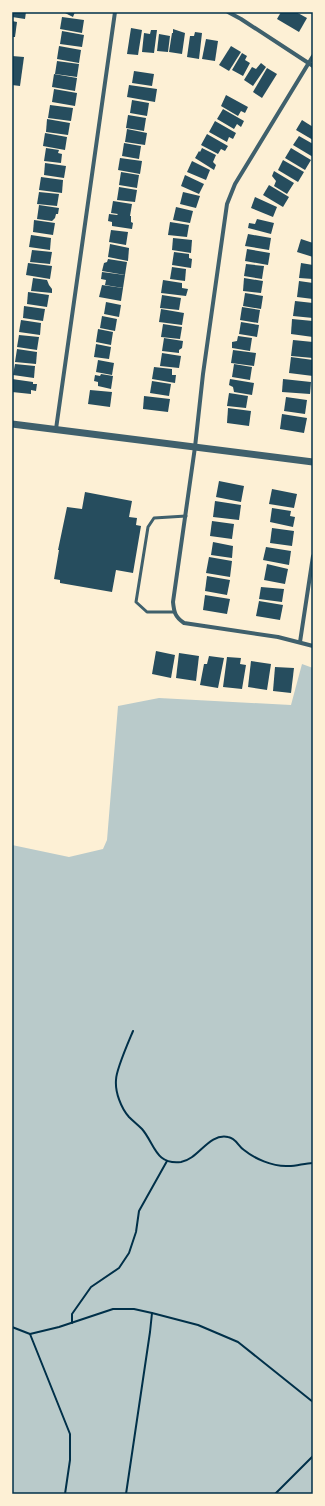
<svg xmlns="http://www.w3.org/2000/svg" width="325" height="1506" viewBox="0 0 325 1506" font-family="'Sofia Sans Condensed',sans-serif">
<rect width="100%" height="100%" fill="#fdf0d5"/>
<!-- green -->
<path fill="#b9caca" d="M302,664L313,668V1494H12V845L69,857L103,849L107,840L118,706L159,698L291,705Z"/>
<!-- building -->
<g fill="#264d5e">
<path d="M12,12H26L25,19L12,17Z"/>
<path d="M63,12H75L73,17Z"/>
<path d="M281,12H296L307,18L299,32L277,19Z"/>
<path d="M62,17L84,20L82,33L60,29Z"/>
<path d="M12,21L17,22L15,37H12Z"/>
<path d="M131,28L142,30L138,55L127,54Z"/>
<path d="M173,29L185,33L182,54L169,52L172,33H173Z"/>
<path d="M151,30H157L154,53L142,52L144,33L150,34Z"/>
<path d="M62,31L84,35L82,47L60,44Z"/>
<path d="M195,32L202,33L199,59L187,57L190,36H194Z"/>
<path d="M159,34L170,36L168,52L157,51Z"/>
<path d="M206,39L218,41L215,61L202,59Z"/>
<path d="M59,46L81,50L79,63L57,59Z"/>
<path d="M231,46L241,52L229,71L219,65Z"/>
<path d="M242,53L247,56L245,60L250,63L243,76L232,70Z"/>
<path d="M12,56L24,57L20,86L12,85Z"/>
<path d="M57,61L79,64L77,77L55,74Z"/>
<path d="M261,63L266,67L253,86L244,80L252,67L256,69Z"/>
<path d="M267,68L277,74L262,98L253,92Z"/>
<path d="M134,71L154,74L152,86L132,83Z"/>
<path d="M54,74L77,78L75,91L52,87Z"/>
<path d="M129,85L157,89L155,102L127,97Z"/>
<path d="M54,89L77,93L75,106L52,102Z"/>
<path d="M226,95L248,107L245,113L241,111L238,116L221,106Z"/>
<path d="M132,100L149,103L147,116L130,113Z"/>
<path d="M50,105L73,108L71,121L48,118Z"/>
<path d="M223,109L244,121L241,127L237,124L234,129L217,119Z"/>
<path d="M128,115L146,118L144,131L126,128Z"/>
<path d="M47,119L70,123L68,135L46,132Z"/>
<path d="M302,120L313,127V140L296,130Z"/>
<path d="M215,121L236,133L233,139L229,137L227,142L209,132Z"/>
<path d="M127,129L147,133L145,145L125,142Z"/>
<path d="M45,133L67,137L65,150L43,146Z"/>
<path d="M207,134L228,146L225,151L221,149L218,154L201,145Z"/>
<path d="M299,136L313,144V157L293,145Z"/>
<path d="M124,143L141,146L139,159L122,156Z"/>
<path d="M46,148L59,150L58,153L62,154L61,163L44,161Z"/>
<path d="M202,148L216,155L213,162L216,165L214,170L195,158L199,151L200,152Z"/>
<path d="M291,148L311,160L305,170L285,158Z"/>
<path d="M120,158L142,161L140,174L118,170Z"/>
<path d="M283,160L304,172L298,182L278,170Z"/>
<path d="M192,161L210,170L206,180L187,172Z"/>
<path d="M45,163L66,166L64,178L44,175Z"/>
<path d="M274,171L294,183L287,194L274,186L276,181L272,176Z"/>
<path d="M121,172L139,175L137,188L119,185Z"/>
<path d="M185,175L204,184L199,194L181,186Z"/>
<path d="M41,177L63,180L62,193L39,190Z"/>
<path d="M269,185L289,197L283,207L263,195Z"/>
<path d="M119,187L137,190L135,202L117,200Z"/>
<path d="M39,192L59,194L57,206L37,204Z"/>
<path d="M183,192L200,196L196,208L180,204Z"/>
<path d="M255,197L277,207L273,217L251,208Z"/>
<path d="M113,201L132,204L130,216H131V222L133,223L132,229L112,226V222L108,221L109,214L117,215L118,214L111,213Z"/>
<path d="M39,205L59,208L58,214H56L55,218L52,221L37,219Z"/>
<path d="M176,207L193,211L190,223L173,220Z"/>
<path d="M257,219L274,223L271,234L248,228L249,223L255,224Z"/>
<path d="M34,220L55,223L53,235L33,232Z"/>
<path d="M170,222L189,225L187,237L168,235Z"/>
<path d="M111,230L128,232L126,245L109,242Z"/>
<path d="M248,234L271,238L269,250L245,246Z"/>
<path d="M31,235L51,238L50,250L29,247Z"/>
<path d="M173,238L192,240L191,253L172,250Z"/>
<path d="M301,239L313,243V257L297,252Z"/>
<path d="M110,244L129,248L128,261L108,257Z"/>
<path d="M247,249L270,253L268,265L245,261Z"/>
<path d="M32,250L52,252L50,264L30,262Z"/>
<path d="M174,252L189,254V258L192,259L191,268L172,265Z"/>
<path d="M108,259L127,262L125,275L102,271L104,263L107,262Z"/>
<path d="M28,263L52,266L50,279L26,275Z"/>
<path d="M301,263L313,265V279L299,278Z"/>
<path d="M246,264L264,266L262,279L244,276Z"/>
<path d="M172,267L186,269L185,281L170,279Z"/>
<path d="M102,272L125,275L123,288L105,285L106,280L101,279Z"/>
<path d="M33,278L47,280L49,285L52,289V293L31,291Z"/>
<path d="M244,278L263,281L261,293L243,291Z"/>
<path d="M163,280L182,283V288L188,289L186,296L161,293Z"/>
<path d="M299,281L313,283V299L297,297Z"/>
<path d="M102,285L123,288L121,301L99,297Z"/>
<path d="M28,292L49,295L47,307L27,304Z"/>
<path d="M245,293L263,296L261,309L243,306Z"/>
<path d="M162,295L181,298L179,310L160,308Z"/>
<path d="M295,301L313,303V318L293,316Z"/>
<path d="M106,302L121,305L119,317L104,314Z"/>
<path d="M24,306L45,309L43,321L23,318Z"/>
<path d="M242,307L260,310L258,323L240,320Z"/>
<path d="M161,309L184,313L182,325L159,322Z"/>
<path d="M102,316L117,319L115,331L100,328Z"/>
<path d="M292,319L313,321V337L291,334Z"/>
<path d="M21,320L41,323L40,335L19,332Z"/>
<path d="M241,322L259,325L257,337L239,334Z"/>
<path d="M163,324L182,327L180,339L161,337Z"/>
<path d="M98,329L113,332L111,345L96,342Z"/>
<path d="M19,335L39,337L37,350L17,347Z"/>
<path d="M238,336L252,338L250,351L232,348V342L237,341Z"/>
<path d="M164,338L183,341L182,348L179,350V353L162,351Z"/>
<path d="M293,340L313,342V358L291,356Z"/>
<path d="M96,344L111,347L109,359L94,357Z"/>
<path d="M17,349L37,352L36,364L15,362Z"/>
<path d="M233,350L256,353L254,366L231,363Z"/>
<path d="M162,353L181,356L179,368L160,366Z"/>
<path d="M291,357L313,360V376L289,373Z"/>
<path d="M98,360L114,363L112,375L96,372Z"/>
<path d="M15,364L35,366L34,378L13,375Z"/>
<path d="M234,364L252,367L250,380L232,377Z"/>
<path d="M154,367L172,369V375H176L175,383L152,379Z"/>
<path d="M101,374L113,376L111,389L98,386V382L94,381L95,375L100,376Z"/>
<path d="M12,379L33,382V384H37L36,391L31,390V394L12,392Z"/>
<path d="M230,379L254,383L252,395L234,392L233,387L229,385Z"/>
<path d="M283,379L311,382L310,394L282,392Z"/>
<path d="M152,381L171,384L169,396L150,393Z"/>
<path d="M90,390L112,392L110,407L88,404Z"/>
<path d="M229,393L248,396L246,408L227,406Z"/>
<path d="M144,396L170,399L168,412L143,409Z"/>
<path d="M286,397L307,400L305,414L284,411Z"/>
<path d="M228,408L251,411L249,426L227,423Z"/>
<path d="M282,414L307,418L304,433L280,429Z"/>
<path d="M219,481L244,486L241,502L216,497Z"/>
<path d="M272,489L297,494L294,508L269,504Z"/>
<path d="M85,492L132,501L129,517L137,518L136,525L141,526L133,573L116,570L112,592L60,583V580L54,579L59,550H58L67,507L82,509Z"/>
<path d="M215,501L241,505L239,520L213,517Z"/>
<path d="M272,508L291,511L290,516L295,517L293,527L270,522Z"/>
<path d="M212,521L234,524L232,539L210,536Z"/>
<path d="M272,528L294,531L292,546L270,543Z"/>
<path d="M213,542L233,546L232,558L211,555Z"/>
<path d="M266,547L291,551L289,565L263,560Z"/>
<path d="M209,557L232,561L230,577L206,573Z"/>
<path d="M267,564L288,569L285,584L264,580Z"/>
<path d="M207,576L230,580L227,595L205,591Z"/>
<path d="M261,587L284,589L282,602L259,599Z"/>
<path d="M205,595L230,599L227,614L203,610Z"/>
<path d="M259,601L283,605L280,620L256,616Z"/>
<path d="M156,651L175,655L171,678L152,674Z"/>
<path d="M179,653L199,656L196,681L176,678Z"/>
<path d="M209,656L224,658L218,688L200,685L204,664H207Z"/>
<path d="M227,657L241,658L240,664L246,665L242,689L223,687Z"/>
<path d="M251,661L271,664L267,690L248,687Z"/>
<path d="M275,667L294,668L291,693L273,691Z"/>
</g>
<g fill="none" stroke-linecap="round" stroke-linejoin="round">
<!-- path -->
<g stroke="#003049" stroke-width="2">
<path d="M133,1031C128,1043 116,1070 116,1080C115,1092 121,1108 129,1117C133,1121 138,1125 142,1129C155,1144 155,1165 181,1162C199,1159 208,1133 228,1137C236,1138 238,1146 244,1150C255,1159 272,1166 286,1166C295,1167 304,1163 313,1163"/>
<path d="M72,1323V1314L91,1287L119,1268L129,1253L136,1232L139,1211L167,1161"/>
<path d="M12,1327L30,1334"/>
<path d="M65,1494L70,1460V1434L30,1334L59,1327L113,1309H134L152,1313L198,1325L238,1342L313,1402"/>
<path d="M126,1494L150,1332L152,1313"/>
<path d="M275,1494L313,1456"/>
</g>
<!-- service -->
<path stroke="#3f606c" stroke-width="3" d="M174,612H147L136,602L148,527L154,518L186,516"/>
<!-- minor -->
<g stroke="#3f606c" stroke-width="4">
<path d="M228,12L241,19L313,66"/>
<path d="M313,56L235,184L227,204L203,374L195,447L173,602C174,612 175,617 184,623L278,637L313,646"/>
<path d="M56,429L115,12"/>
<path d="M300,642L313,556"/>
</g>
<!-- tertiary -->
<path stroke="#3f606c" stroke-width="7" d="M12,424L313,462"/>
</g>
<!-- border -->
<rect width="325" height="1506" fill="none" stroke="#fdf0d5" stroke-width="26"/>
<rect x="13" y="13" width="299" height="1480" fill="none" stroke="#003049" stroke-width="1.5"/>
</svg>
